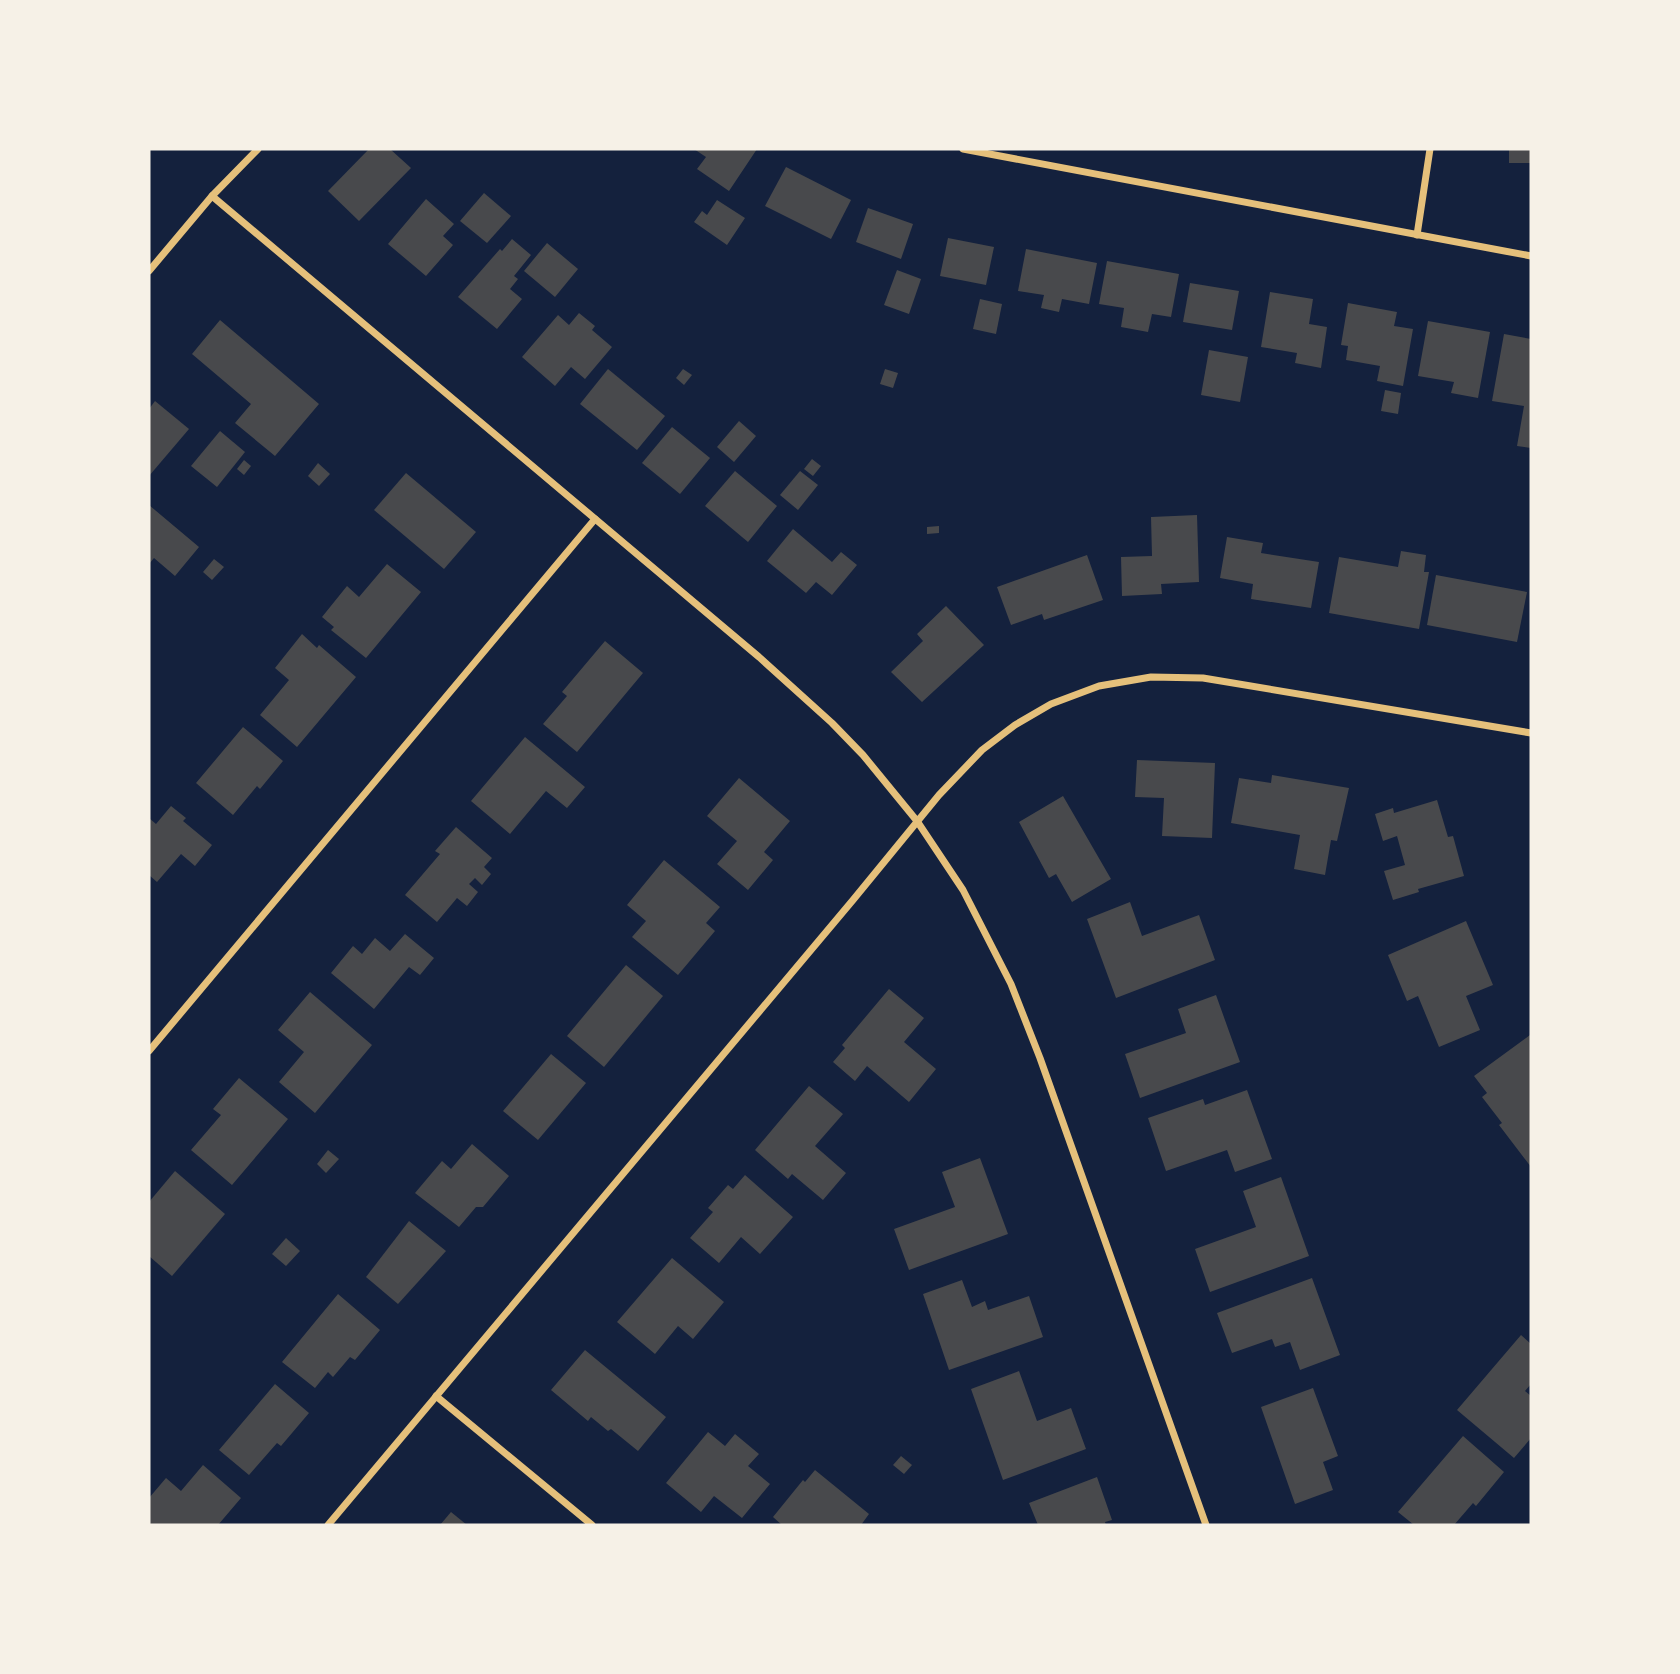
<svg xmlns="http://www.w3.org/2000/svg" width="1680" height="1674" viewBox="0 0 1680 1674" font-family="'IBM Plex Serif',serif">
<rect width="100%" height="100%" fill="#14213d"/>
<!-- building -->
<g fill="#48494c">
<path d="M369,149H390L411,168L359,221L328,191Z"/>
<path d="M694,149H757L729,191L697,169L706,157Z"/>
<rect x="1509" y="149" width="22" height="14"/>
<path d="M786,167L851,200L831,239L765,206Z"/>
<path d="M484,193L511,216L487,243L460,221Z"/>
<path d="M426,199L454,224L443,236L453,245L426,276L388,244Z"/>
<path d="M717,200L745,218L727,245L694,222L702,211L707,215Z"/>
<path d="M868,208L913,224L901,259L856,242Z"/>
<path d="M948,238L994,247L986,285L940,276Z"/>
<path d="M512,239L531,255L514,276L518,279L510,289L522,299L497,329L458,297L500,249L502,251Z"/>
<path d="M547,243L578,269L555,297L524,271Z"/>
<path d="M1026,249L1097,263L1089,304L1062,299L1059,312L1041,308L1044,295L1018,291Z"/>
<path d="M1107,261L1179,274L1171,317L1152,314L1148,332L1121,327L1124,308L1099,304Z"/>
<path d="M897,270L921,279L909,314L884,305Z"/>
<path d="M1190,283L1239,291L1232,330L1183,322Z"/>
<path d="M1270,292L1313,299L1309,324L1327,327L1321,368L1295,363L1297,353L1261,347Z"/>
<path d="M980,299L1002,304L996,334L973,329Z"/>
<path d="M1348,303L1397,312L1394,326L1413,329L1403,386L1377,381L1380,366L1346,360L1348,346L1341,345Z"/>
<path d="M579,313L595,326L592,330L612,347L585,379L571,367L555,386L522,357L558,315L569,325Z"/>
<path d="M220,320L319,404L275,456L235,423L251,404L192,354Z"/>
<path d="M1428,321L1490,332L1478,398L1451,393L1454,382L1418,376Z"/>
<path d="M1504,334L1531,339V448L1517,446L1524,406L1492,401Z"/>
<path d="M1209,350L1248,357L1240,402L1201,395Z"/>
<path d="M608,369L665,416L637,450L580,404Z"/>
<path d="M683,369L692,375L684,385L676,378Z"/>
<path d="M885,369L898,373L893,388L880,384Z"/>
<path d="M1385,390L1401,393L1398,414L1381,411Z"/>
<path d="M155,401L189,429L149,476V409Z"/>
<path d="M739,421L756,436L734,462L717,447Z"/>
<path d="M672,427L710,458L680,494L642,463Z"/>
<path d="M220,431L245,452L217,487L191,466Z"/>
<path d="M812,459L821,466L813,476L804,469Z"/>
<path d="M244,460L251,466L244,475L237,469Z"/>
<path d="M318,463L330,474L319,486L308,476Z"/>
<path d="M735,471L777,506L748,542L705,506Z"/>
<path d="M800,471L818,485L798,510L780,495Z"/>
<path d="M406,473L476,532L444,569L374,510Z"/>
<path d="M149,505L199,547L175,576L154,558L149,564Z"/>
<path d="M1197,515L1199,582L1161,584L1162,594L1122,596L1121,557L1152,556L1151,517Z"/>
<path d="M939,526V533L927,534V527Z"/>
<path d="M793,529L832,562L841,552L857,565L832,595L816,582L806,593L767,561Z"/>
<path d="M1227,537L1263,543L1261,553L1319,562L1311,608L1251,599L1253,584L1220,578Z"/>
<path d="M1401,551L1426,555L1424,572H1429L1419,629L1329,613L1339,557L1398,567Z"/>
<path d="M1087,555L1103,600L1044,620L1042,614L1011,625L997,587Z"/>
<path d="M214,559L224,567L212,580L203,572Z"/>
<path d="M387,564L421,592L366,658L331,630L334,627L322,617L347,586L359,597Z"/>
<path d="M1436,575L1527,592L1517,642L1427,625Z"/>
<path d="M946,606L984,645L922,702L891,672L923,641L917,634Z"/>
<path d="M302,634L317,648L319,645L356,677L297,747L260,715L289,680L275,668Z"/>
<path d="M605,641L643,673L577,752L543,724L567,696L562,692Z"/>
<path d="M243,727L283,761L260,789L257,786L233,815L196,783Z"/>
<path d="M525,737L585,787L567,808L546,791L510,834L471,801Z"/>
<path d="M1137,760L1215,763L1212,838L1162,836L1164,798L1135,797Z"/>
<path d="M1272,775L1349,788L1337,841L1331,840L1325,875L1294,869L1300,835L1231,823L1239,778L1271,783Z"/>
<path d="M739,778L790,821L764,852L773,860L748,890L717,864L737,841L707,816Z"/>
<path d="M1063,796L1111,879L1072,902L1056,874L1049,878L1019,822Z"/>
<path d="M1437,800L1448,837L1453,836L1464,876L1418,889L1419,892L1393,900L1384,871L1405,865L1397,836L1383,841L1375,814L1393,808L1394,813Z"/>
<path d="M171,806L186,818L183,821L212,845L195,866L181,854L157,882L149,875V818L156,824Z"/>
<path d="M456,827L492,858L484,867L491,874L482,885L475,878L469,884L478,892L467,906L457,898L437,922L405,895L440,854L435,851Z"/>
<path d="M664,860L720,907L706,923L715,931L678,975L632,937L646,921L627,905Z"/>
<path d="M1130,902L1142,936L1199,915L1215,960L1116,998L1087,919Z"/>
<path d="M1466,921L1493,985L1466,996L1480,1030L1439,1047L1418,996L1407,1001L1388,955Z"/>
<path d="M405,934L434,958L420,975L409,967L374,1009L331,973L353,946L362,954L375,938L390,951Z"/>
<path d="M626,965L663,996L604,1067L567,1036Z"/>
<path d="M889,989L924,1018L904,1042L936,1069L909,1102L867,1066L855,1081L833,1062L845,1048L842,1045Z"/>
<path d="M310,992L372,1045L315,1113L279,1082L304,1052L278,1030Z"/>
<path d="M1216,995L1240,1062L1140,1098L1125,1054L1186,1033L1178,1009Z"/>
<path d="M1530,1035L1531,1036V1167L1499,1125L1502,1123L1482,1097L1487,1093L1474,1076Z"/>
<path d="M551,1054L586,1083L538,1140L503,1111Z"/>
<path d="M239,1078L288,1119L232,1185L191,1150L221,1115L213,1109Z"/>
<path d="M809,1086L843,1114L815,1146L846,1173L823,1200L792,1174L788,1179L755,1150Z"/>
<path d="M1247,1090L1272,1159L1235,1172L1227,1150L1166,1171L1148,1118L1203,1099L1205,1105Z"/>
<path d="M472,1144L509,1176L483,1207H476L459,1227L415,1193L442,1161L451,1169Z"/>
<path d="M328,1150L339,1159L326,1173L317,1164Z"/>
<path d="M980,1158L1008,1234L909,1270L894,1229L955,1207L942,1172Z"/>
<path d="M175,1171L225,1214L172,1276L149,1256V1202Z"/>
<path d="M745,1175L793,1217L760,1254L741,1237L719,1263L690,1238L713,1212L708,1208L728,1185L733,1189Z"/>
<path d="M1281,1177L1309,1256L1210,1292L1195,1249L1256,1227L1243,1191Z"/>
<path d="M409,1221L446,1251L398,1304L366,1277Z"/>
<path d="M286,1238L300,1251L286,1266L272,1254Z"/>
<path d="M672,1258L724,1302L693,1339L678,1326L655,1354L617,1322Z"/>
<path d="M1312,1278L1340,1355L1300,1370L1290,1342L1275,1347L1272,1339L1232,1353L1217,1313Z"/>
<path d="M962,1280L972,1307L985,1301L988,1310L1029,1296L1043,1337L949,1370L923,1294Z"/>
<path d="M338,1294L380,1330L355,1360L350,1357L333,1377L328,1372L315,1388L282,1362Z"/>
<path d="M1521,1335L1531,1344V1384L1525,1391L1531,1396V1438L1514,1458L1457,1410Z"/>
<path d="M585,1350L666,1417L638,1451L611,1429L608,1431L591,1417L588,1421L551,1390Z"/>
<path d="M1019,1371L1037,1421L1071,1408L1086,1449L1003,1480L971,1389Z"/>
<path d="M275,1384L309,1413L281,1446L277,1443L249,1475L219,1450Z"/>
<path d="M1313,1388L1338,1456L1323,1462L1333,1490L1295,1504L1261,1407Z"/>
<path d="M708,1432L725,1446L735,1434L759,1454L748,1466L770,1484L742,1518L714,1496L701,1512L666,1483Z"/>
<path d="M1463,1436L1504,1472L1476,1506L1473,1503L1454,1525H1414L1398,1512Z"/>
<path d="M901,1456L912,1465L904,1474L893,1465Z"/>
<path d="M203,1465L241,1498L218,1525H149V1498L166,1478L181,1491Z"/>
<path d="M815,1470L869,1514L861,1525H782L773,1517L803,1480L805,1482Z"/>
<path d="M1097,1477L1112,1520L1105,1522L1106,1525H1038L1029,1503Z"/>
<path d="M451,1512L467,1525H440Z"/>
</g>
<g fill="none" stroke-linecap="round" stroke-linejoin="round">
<!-- minor -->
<g stroke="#e5c07b" stroke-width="7">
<path d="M963,149L1531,256"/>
<path d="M212,196L759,657L832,723L863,755L917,821L963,890L1011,984L1040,1058L1206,1525"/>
<path d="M1417,235L1430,149"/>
<path d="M149,271L212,196L258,149"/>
<path d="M149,1051L595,519"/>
<path d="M436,1396L592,1525"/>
<path d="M328,1525L853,900L939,795L982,750L1015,725L1051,704L1099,686L1151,677L1203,678L1531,733"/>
</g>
</g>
<!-- border -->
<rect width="1680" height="1674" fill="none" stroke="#f6f1e7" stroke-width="301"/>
</svg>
